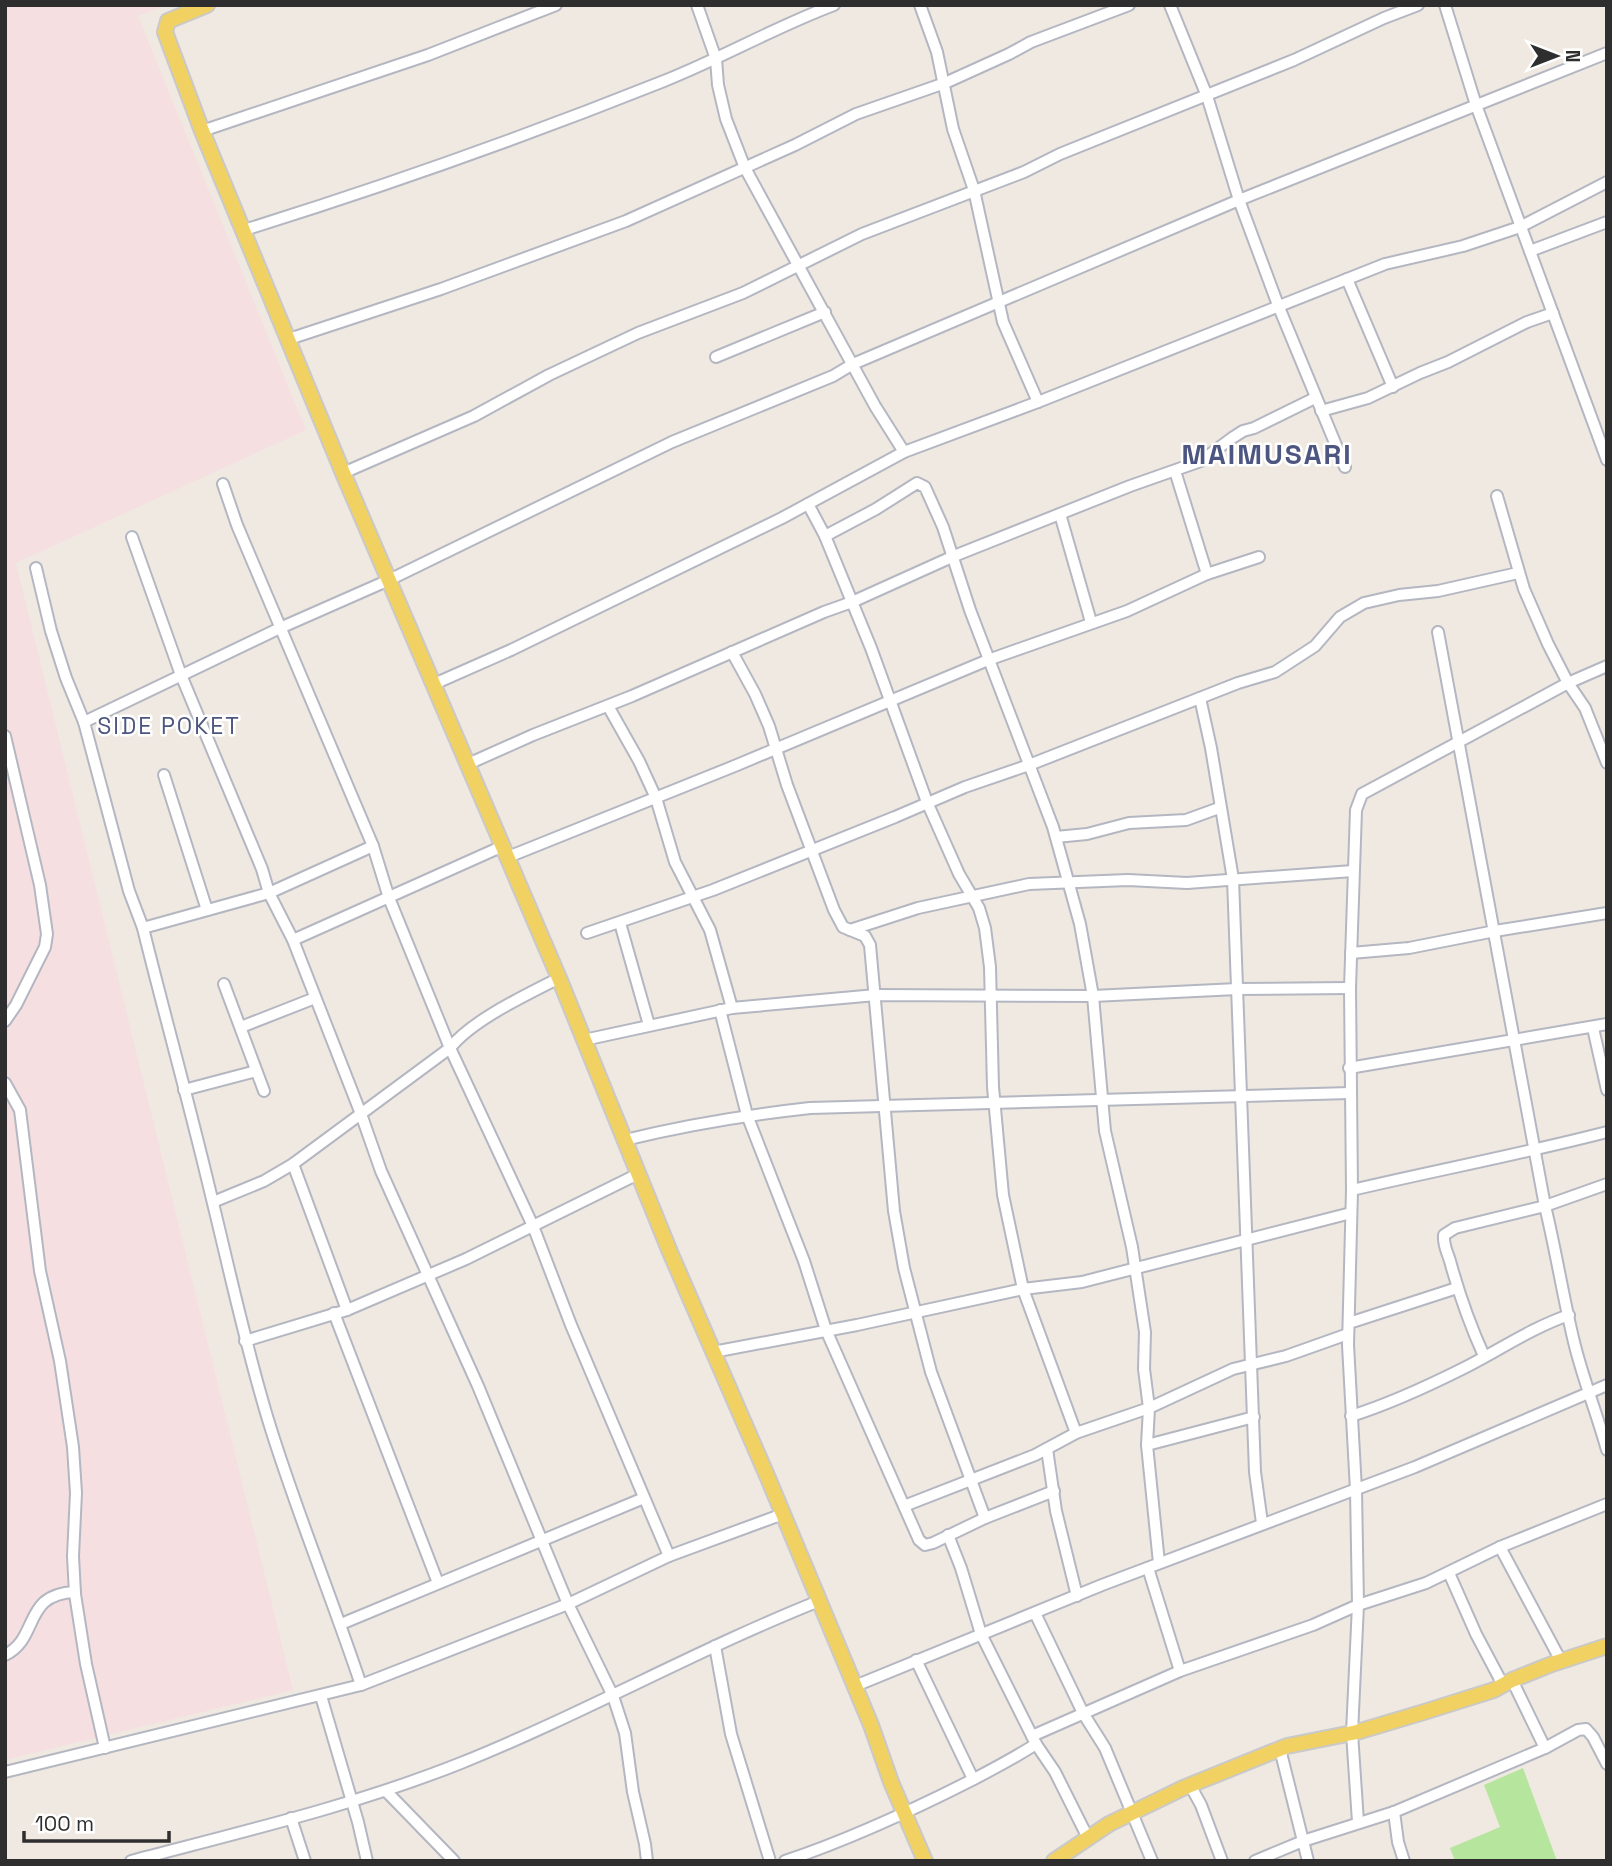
<svg xmlns="http://www.w3.org/2000/svg" width="1612" height="1866" viewBox="0 0 1612 1866" font-family="'Space Grotesk',sans-serif">
<rect width="100%" height="100%" fill="#efe9e1"/>
<!-- medical -->
<path fill="#f5dfe0" d="M5,5H167L138,16L306,430L16,563L293,1690L5,1760Z"/>
<!-- green -->
<path fill="#b6e59e" d="M1523,1768L1557,1861H1455L1450,1848L1500,1827L1484,1785Z"/>
<g fill="none" stroke-linecap="round" stroke-linejoin="round">
<!-- minor casing -->
<g stroke="#b4b7c1" stroke-width="14">
<g id="minor">
<path d="M697,5L716,59L718,85L726,119L745,168L875,406L904,452"/>
<path d="M920,5L937,52L953,129L974,190L1003,322L1038,402"/>
<path d="M1170,5L1207,96L1239,200L1278,305L1345,467"/>
<path d="M1445,5L1476,105L1607,460"/>
<path d="M202,131L428,55L556,5"/>
<path d="M244,230C386,186 526,136 664,81C722,58 775,27 834,5"/>
<path d="M1530,251L1607,222"/>
<path d="M1347,279L1393,387"/>
<path d="M289,339L441,289L626,221L795,145L856,114L945,83L1009,54L1031,42L1129,5"/>
<path d="M716,357L825,312"/>
<path d="M1321,411L1368,398L1420,373L1448,362L1527,322L1553,313"/>
<path d="M1175,471L1207,574"/>
<path d="M343,473L474,416L549,375L638,333L743,293L862,234L1024,172L1060,154L1294,60L1384,18L1418,5"/>
<path d="M1497,496L1524,589L1548,644L1568,683L1585,708L1607,763"/>
<path d="M808,504L825,536L871,648L927,802L959,874L979,908L985,928L990,967L993,1087L1003,1195L1023,1289L1076,1433"/>
<path d="M1060,514L1091,622"/>
<path d="M825,536L876,509L917,483L925,487L943,527L970,610L1053,827L1080,924L1093,996L1105,1131L1132,1247L1145,1332L1144,1369L1149,1408L1147,1445L1159,1563"/>
<path d="M132,537L181,675L262,869L269,893L293,940L361,1114L381,1171L478,1386L568,1604L613,1696L625,1733L633,1792L645,1844L647,1861"/>
<path d="M36,568L51,631L66,678L84,722L129,891L143,928C165,1017 190,1106 211,1195C230,1272 246,1349 270,1426C297,1513 332,1598 361,1685"/>
<path d="M1438,632L1545,1206C1556,1251 1563,1297 1574,1342C1583,1379 1597,1414 1607,1450"/>
<path d="M732,652L755,694L769,726L787,785L834,910L843,927L865,936L870,945L894,1211L904,1268L931,1372L985,1518"/>
<path d="M434,684L511,650L782,518L904,452L1038,402L1385,264L1463,246L1520,227L1607,182"/>
<path d="M1200,698L1211,748L1233,879L1255,1472L1262,1523"/>
<path d="M608,706L639,761L656,798L675,862L710,930L732,1008"/>
<path d="M84,722L280,628L389,580L672,442L833,376L853,364L1239,200L1607,53"/>
<path d="M5,736L40,885L47,934L45,947L16,1005L5,1021"/>
<path d="M468,764L533,735L632,696L824,612L852,602L954,556L1130,486L1201,461L1232,438L1243,431L1254,428L1315,398"/>
<path d="M164,775L207,910"/>
<path d="M1056,837L1087,834L1129,823L1186,820L1219,808"/>
<path d="M373,846L389,898L450,1048L533,1226L571,1325L669,1556"/>
<path d="M508,857L737,765L988,660L1127,611L1207,574L1259,557"/>
<path d="M620,923L649,1025"/>
<path d="M143,928L269,893L373,846L237,525L223,484"/>
<path d="M850,930L918,908L1029,884L1128,880L1187,883L1353,871"/>
<path d="M587,933L713,890L895,817L965,787L1029,765L1238,683L1275,672L1315,646L1340,617L1364,603L1399,595L1438,591L1518,573"/>
<path d="M293,940L503,846"/>
<path d="M1351,953L1409,948L1495,931L1607,913"/>
<path d="M224,984L264,1091"/>
<path d="M720,1010L747,1115L804,1261L826,1330L919,1540L925,1545L933,1543L985,1518L1054,1491"/>
<path d="M241,1027L315,998"/>
<path d="M1593,1028L1607,1090"/>
<path d="M584,1040L732,1008L876,995L1093,996L1237,989L1350,988"/>
<path d="M1349,1068L1607,1024"/>
<path d="M5,1083L20,1110L40,1271L60,1361L73,1447L76,1493L73,1556L75,1594L86,1664L105,1748"/>
<path d="M184,1090L256,1071"/>
<path d="M625,1140C686,1125 747,1115 810,1108L1350,1093"/>
<path d="M293,1164L347,1310"/>
<path d="M1352,1190C1437,1170 1522,1154 1607,1132"/>
<path d="M213,1202L264,1181L293,1164L450,1048C472,1020 526,995 559,978"/>
<path d="M334,1313L438,1583"/>
<path d="M1349,1323L1457,1288"/>
<path d="M245,1341L347,1310L466,1259L638,1174"/>
<path d="M713,1352L857,1325L1023,1289L1082,1282L1351,1213"/>
<path d="M1484,1356C1470,1325 1459,1294 1450,1261C1447,1251 1443,1245 1444,1235L1455,1228L1545,1206L1607,1184"/>
<path d="M1351,1416C1389,1404 1426,1387 1462,1369C1498,1351 1531,1328 1569,1315"/>
<path d="M1147,1445L1254,1417"/>
<path d="M1047,1449L1056,1511L1077,1596"/>
<path d="M904,1506L1035,1455L1076,1433L1149,1408L1233,1369L1286,1356L1348,1334"/>
<path d="M948,1535L961,1568L981,1634L1036,1744L1055,1772L1088,1838"/>
<path d="M1500,1547L1561,1661"/>
<path d="M1148,1568L1180,1671"/>
<path d="M1449,1573L1476,1634L1503,1685"/>
<path d="M1035,1613L1083,1713L1105,1748L1152,1861"/>
<path d="M341,1624L644,1498"/>
<path d="M715,1646L731,1734L770,1861"/>
<path d="M5,1655C40,1638 22,1594 75,1592"/>
<path d="M916,1660L973,1779"/>
<path d="M1512,1680L1545,1748"/>
<path d="M855,1686L1102,1585L1415,1467L1607,1385"/>
<path d="M321,1696L358,1822L367,1861"/>
<path d="M1032,1736L1180,1671L1313,1625L1358,1605L1426,1583L1500,1547L1607,1504"/>
<path d="M1280,1749L1308,1861"/>
<path d="M5,1772L361,1685L568,1604L669,1556L783,1514"/>
<path d="M1190,1785L1201,1805L1222,1861"/>
<path d="M386,1791L454,1861"/>
<path d="M1394,1812L1398,1842L1404,1861"/>
<path d="M291,1818L305,1861"/>
<path d="M1358,1822L1352,1733L1358,1605L1356,1490L1348,1345L1352,1190L1350,988L1356,810L1362,794L1568,683L1607,666"/>
<path d="M131,1861C241,1832 356,1805 461,1763C583,1714 698,1649 819,1601"/>
<path d="M785,1861C851,1839 913,1810 974,1779C995,1768 1016,1757 1036,1744"/>
<path d="M1255,1861L1303,1841L1394,1812L1545,1748L1578,1730L1586,1729L1593,1737L1607,1764"/>
</g>
</g>
<!-- major casing -->
<g stroke="#c9c9c9" stroke-width="18">
<g id="major">
<path d="M207,5L168,21L165,32L202,131L343,473L559,978L670,1252L768,1478L871,1725L891,1782L925,1861"/>
<path d="M1054,1861L1109,1824L1183,1788L1287,1746L1357,1732L1424,1712L1494,1690L1512,1680L1552,1664L1607,1646"/>
</g>
</g>
<!-- minor -->
<use href="#minor" stroke="#fff" stroke-width="10"/>
<!-- major -->
<use href="#major" stroke="#f2d163" stroke-width="14"/>
</g>
<g text-anchor="middle" dominant-baseline="central" stroke-width="5" stroke-linejoin="round" paint-order="stroke">
<!-- neighbourhood labels -->
<g font-size="23" letter-spacing="2" fill="#4d5680" stroke="#fff">
<text x="169" y="726">SIDE POKET</text>
</g>
<!-- district labels -->
<g font-size="28" font-weight="bold" letter-spacing="2" fill="#4d5680" stroke="#fff">
<text x="1267" y="454">MAIMUSARI</text>
</g>
</g>
<!-- border -->
<rect width="1612" height="1866" fill="none" stroke="#2e2e2e" stroke-width="14"/>
<!-- north arrow -->
<g transform="translate(1556 56) rotate(90)" stroke="#ffffff" stroke-width="5" paint-order="stroke">
<path d="M0-5L12 26L0 18L-12 26Z" fill="#2e2e2e"/>
<text y="-10" font-size="19" font-weight="bold" text-anchor="middle" fill="#2e2e2e">N</text>
</g>
<!-- scale -->
<path d="M24 1831v10h145v-10" fill="none" stroke="#2e2e2e" stroke-width="3.5"/>
<text x="35" y="1831" font-size="21" fill="#2e2e2e" stroke="#ffffff" stroke-width="5" paint-order="stroke">100 m</text>
</svg>
